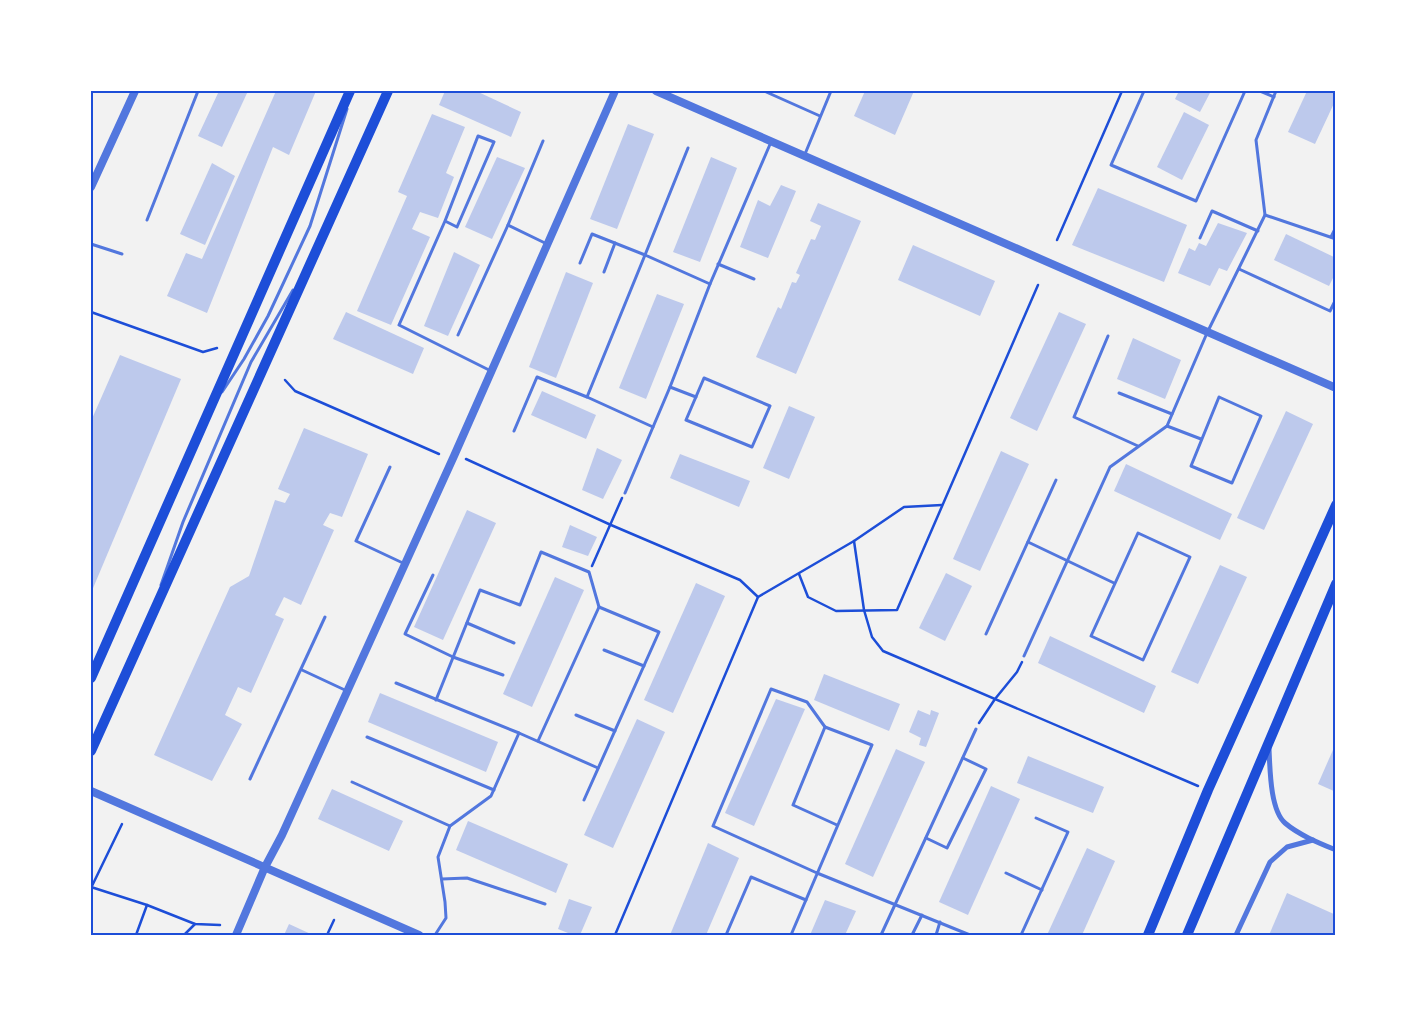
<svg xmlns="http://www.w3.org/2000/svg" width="1427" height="1026" viewBox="0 0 1427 1026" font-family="Arial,sans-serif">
<rect width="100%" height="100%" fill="#f2f2f2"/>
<!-- building -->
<g fill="#bdc9ec">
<path d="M219,91H248L222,147L198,136Z"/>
<path d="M276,91H316L289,155L273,147L207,313L167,296L186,253L202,259Z"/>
<path d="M445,91H476L521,112L511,137L439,105Z"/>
<path d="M865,91H914L895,135L854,116Z"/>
<path d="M1179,91H1211L1200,112L1175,99Z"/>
<path d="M1307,91H1336V99L1315,144L1288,132Z"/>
<path d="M1184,112L1209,125L1182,180L1157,167Z"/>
<path d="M432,114L465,127L446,173L454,177L438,218L420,212L412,229L430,237L391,325L357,311L407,196L398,192Z"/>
<path d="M628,124L654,134L617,229L590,219Z"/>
<path d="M497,157L525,168L492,239L465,227Z"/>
<path d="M711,157L737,168L700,262L673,252Z"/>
<path d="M212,163L235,176L205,245L180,234Z"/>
<path d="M781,185L796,191L768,258L740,247L758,200L770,206Z"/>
<path d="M1098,188L1187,225L1164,282L1072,245Z"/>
<path d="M818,203L861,221L796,374L756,357L778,307L781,309L792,282L796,283L800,275L796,273L811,239L815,240L821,226L810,221Z"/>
<path d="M1218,223L1247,233L1227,271L1219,268L1210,286L1178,273L1189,248L1195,251L1199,243L1206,246Z"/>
<path d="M1286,234L1336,258V272L1329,286L1274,260Z"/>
<path d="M913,245L995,281L980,316L898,280Z"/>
<path d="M454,252L480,265L448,336L424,326Z"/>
<path d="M566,272L593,283L556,378L529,367Z"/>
<path d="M657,294L684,304L646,399L619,388Z"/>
<path d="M346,312L424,348L413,374L333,339Z"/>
<path d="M1059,312L1086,324L1037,431L1010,418Z"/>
<path d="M1133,338L1181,360L1165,399L1117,379Z"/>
<path d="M120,355L181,379L91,593V421Z"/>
<path d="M542,391L596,415L586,439L531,415Z"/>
<path d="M789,406L815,417L789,479L763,468Z"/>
<path d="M1286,411L1313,424L1264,530L1237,518Z"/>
<path d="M304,428L368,454L342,517L330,513L323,525L334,530L301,605L284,597L275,615L284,619L251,693L238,687L225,715L242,724L212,781L154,755L230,587L249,576L275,500L285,503L290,494L278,489Z"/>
<path d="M597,448L622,460L603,499L582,490Z"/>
<path d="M1001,451L1029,464L980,571L953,559Z"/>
<path d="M680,454L750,481L739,507L670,478Z"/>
<path d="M1126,464L1232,514L1220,540L1114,491Z"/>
<path d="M467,510L496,523L443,640L414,627Z"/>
<path d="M570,525L597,537L588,556L562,547Z"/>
<path d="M1220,565L1247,577L1198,684L1171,672Z"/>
<path d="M946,573L972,586L945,641L919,628Z"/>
<path d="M555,577L584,590L532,707L503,694Z"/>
<path d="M696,583L725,596L673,713L644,700Z"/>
<path d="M1050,636L1156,686L1144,713L1038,663Z"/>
<path d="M824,674L900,704L889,731L814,700Z"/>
<path d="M380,693L498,742L486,772L368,722Z"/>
<path d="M776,699L805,709L754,826L725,813Z"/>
<path d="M918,710L930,715L931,710L939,713L926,747L919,745L921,738L909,732Z"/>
<path d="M637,719L665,732L613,848L584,835Z"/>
<path d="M1336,743V792L1318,784Z"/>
<path d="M896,749L925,762L873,877L845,864Z"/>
<path d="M1028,756L1104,787L1093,813L1017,783Z"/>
<path d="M991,786L1020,799L968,915L939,902Z"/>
<path d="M332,789L403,821L389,851L318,819Z"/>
<path d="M468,821L568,864L556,893L456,850Z"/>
<path d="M708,843L739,858L706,935H670Z"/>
<path d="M1087,848L1115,861L1082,935H1047Z"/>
<path d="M1287,893L1336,915V935H1269Z"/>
<path d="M569,899L592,907L580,935H573L558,929Z"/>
<path d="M825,900L856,911L845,935H810Z"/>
<path d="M289,924L313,935H284Z"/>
</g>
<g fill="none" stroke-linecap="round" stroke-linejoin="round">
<!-- path -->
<g stroke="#1d4ed8" stroke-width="2.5">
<path d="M1057,240L1122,91"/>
<path d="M91,312L203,352L217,348"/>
<path d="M285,380L295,391L439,454"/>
<path d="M466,459L611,525L740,580L758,597"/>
<path d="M854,541L864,610L872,637L883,651L1198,786"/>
<path d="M592,566L622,498"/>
<path d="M799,574L808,597L836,611L897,610L1038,285"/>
<path d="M979,723L995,699L1017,672L1022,662"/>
<path d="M91,887L147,905L195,924L220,925"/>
<path d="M91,888L122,824"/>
<path d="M136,935L147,905"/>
<path d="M184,935L195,924"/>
<path d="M327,935L334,920"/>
<path d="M615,935L758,597L854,541L904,507L942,505"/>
</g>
<!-- service -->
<g stroke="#5277de" stroke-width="3">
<path d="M764,91L820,116"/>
<path d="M1144,91L1111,165L1196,201L1245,91"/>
<path d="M1260,91L1274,97"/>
<path d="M688,148L645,255L710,284"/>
<path d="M805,154L831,91"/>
<path d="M1265,215L1336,239"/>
<path d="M147,220L198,91"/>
<path d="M445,221L457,227L494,142L478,136L445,221L399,325L491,371"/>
<path d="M508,225L547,244"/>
<path d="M1331,237L1336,227"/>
<path d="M1200,238L1212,211L1258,231"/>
<path d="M91,244L122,254"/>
<path d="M718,264L754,279"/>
<path d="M1239,269L1330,311L1336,299"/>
<path d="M604,272L615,243"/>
<path d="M458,335L508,225L543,141"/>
<path d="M1108,336L1074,417L1138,446"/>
<path d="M704,378L770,406L752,447L686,420Z"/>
<path d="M670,387L696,397"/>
<path d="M222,392L244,359L268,316L310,226L347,109"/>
<path d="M1119,393L1172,414"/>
<path d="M587,397L653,427"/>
<path d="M1219,397L1261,416L1232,483L1191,466Z"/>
<path d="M1167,426L1201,439"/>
<path d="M514,431L537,377L587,397L645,255L592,234L580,263"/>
<path d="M390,467L356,541L405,564"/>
<path d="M625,493L670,387L710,284L771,142"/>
<path d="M1138,533L1190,557L1143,660L1091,636Z"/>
<path d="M1028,542L1114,583"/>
<path d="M433,575L405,634L453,657L503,675"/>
<path d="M161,585L183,522L251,362L293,290"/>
<path d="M467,623L514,643"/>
<path d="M986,634L1056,480"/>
<path d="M604,650L644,666"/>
<path d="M1024,656L1110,467L1167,426L1207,333L1265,215L1256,140L1276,91"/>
<path d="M302,670L347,691"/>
<path d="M396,683L519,733L598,768"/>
<path d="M436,700L480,590L520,605L541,552L589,572L599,607L538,741"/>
<path d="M576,715L615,731"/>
<path d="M825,727L793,805L837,825"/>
<path d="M367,737L494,790"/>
<path d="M250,779L325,617"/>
<path d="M352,782L450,826"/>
<path d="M584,800L659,632L599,607"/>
<path d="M926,838L947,848L986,769L963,758"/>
<path d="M1006,873L1042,890"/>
<path d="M442,879L467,878L545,904"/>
<path d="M435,935L446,918L445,902L438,857L450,826L491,796L519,733"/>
<path d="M726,935L751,877L806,900"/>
<path d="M791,935L872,745L825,727L807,702L771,689L713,826L817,873L970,935"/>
<path d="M881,935L976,729"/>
<path d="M912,935L922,915"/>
<path d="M936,935L940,922"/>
<path d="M1021,935L1068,832L1036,818"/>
</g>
<!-- minor -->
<g stroke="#5277de" stroke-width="5">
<path d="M1269,749C1270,768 1270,810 1285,823C1299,835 1319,843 1336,850"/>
<path d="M1236,935L1270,862L1287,847L1313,840"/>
</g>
<!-- tertiary -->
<g stroke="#5277de" stroke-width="8">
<path d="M656,91L1336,388"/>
<path d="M91,187L135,91"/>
<path d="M91,791L419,935"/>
<path d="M236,935L265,867L282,835L454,456L615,91"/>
</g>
<!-- primary -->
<g stroke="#1d4ed8" stroke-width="10">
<path d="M91,678L350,91"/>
<path d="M91,751L388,91"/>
<path d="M1148,935L1208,790L1336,505"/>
<path d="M1187,935L1336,584"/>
</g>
</g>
<!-- border -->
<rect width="1427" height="1026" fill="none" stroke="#ffffff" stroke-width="185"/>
<rect x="92" y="92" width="1242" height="842" fill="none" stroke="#1d4ed8" stroke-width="2"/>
</svg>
